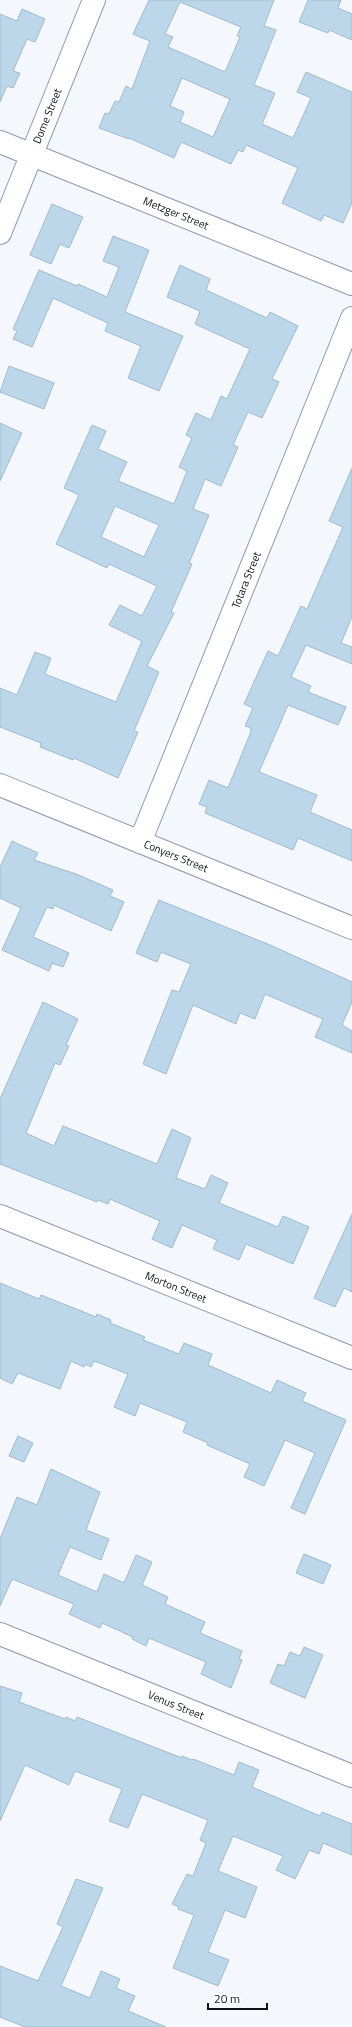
<svg xmlns="http://www.w3.org/2000/svg" width="352" height="2027" viewBox="0 0 352 2027" font-family="'Titillium Web',sans-serif">
<rect width="100%" height="100%" fill="#f4f7fc"/>
<!-- building -->
<g fill="#bbd7e9" stroke="#a0bbcc" fill-rule="evenodd">
<path d="M149,0H274L264,26L276,30L254,85L275,93L262,124L293,138L311,98L297,92L306,72L352,92V203L343,223L324,215L321,221L282,203L298,168L246,145L243,152L238,150L231,164L181,142L174,158L129,138V139L99,128L105,113L109,114L115,101L119,102L126,86L132,89L150,41L133,34ZM180,2L241,27L237,36L240,37L225,72L168,47L173,37L165,34ZM182,78L230,99L213,137L180,122L184,112L170,106Z"/>
<path d="M308,0H341L338,8L352,14V40L329,30L328,33L299,22Z"/>
<path d="M22,9L45,19L35,42L27,39L13,71L20,73L13,88L7,86L0,102V14L17,21Z"/>
<path d="M52,204L83,217L69,248L60,244L51,264L30,255Z"/>
<path d="M113,236L149,250L125,312L183,336L159,391L128,378L141,346L105,331L108,323L53,298L32,347L13,339L17,331L13,329L39,270L77,286L78,284L107,297L119,267L103,261Z"/>
<path d="M180,265L210,279L206,290L267,318L270,312L298,326L272,379L279,382L262,418L248,412L233,445L238,447L221,486L205,479L193,509L209,515L189,563L192,564L171,612L174,613L147,666L159,672L134,731L138,732L118,778L74,758L73,760L40,747L41,743L0,727V688L17,695L35,652L51,658L45,674L116,702L142,641L109,625L120,605L142,616L157,586L109,564L107,568L56,544L79,495L64,488L92,425L106,431L98,449L127,462L118,481L174,504L187,471L179,467L192,438L186,435L196,413L211,420L221,396L227,399L250,349L195,324L200,311L167,297ZM115,506L159,525L144,557L101,537Z"/>
<path d="M9,366L54,383L44,409L0,392Z"/>
<path d="M0,423L22,433L0,481Z"/>
<path d="M352,468V617L341,643L352,647V664L306,645L291,677L311,686L308,692L346,707L338,725L288,705L259,772L317,795L310,812L352,830V861L298,838L293,850L205,813L207,807L199,804L209,780L228,788L250,734L251,728L245,726L253,708L244,704L268,651L278,656L301,606L307,609L343,527L329,521Z"/>
<path d="M12,841L38,853L34,860L76,874L113,890L110,896L124,902L111,931L54,905L53,909L47,907L33,937L69,953L63,967L52,963L49,971L2,950L21,908L0,898V867Z"/>
<path d="M159,900L270,945L352,982V1002L342,1025L352,1031V1053L315,1037L323,1019L265,994L255,1019L240,1013L236,1024L193,1005L166,1074L143,1064L172,990L179,992L191,964L161,952L157,962L136,953Z"/>
<path d="M43,1002L78,1019L66,1045L69,1046L60,1065L55,1063L26,1133L54,1146L63,1126L157,1164L172,1129L191,1138L176,1178L205,1189L211,1175L228,1183L219,1203L278,1227L283,1216L309,1227L293,1264L246,1244L239,1260L213,1249L217,1240L182,1225L172,1248L152,1239L160,1221L110,1199L108,1204L98,1200L97,1202L0,1164V1099Z"/>
<path d="M352,1214V1292L344,1288L335,1307L314,1298Z"/>
<path d="M0,1283L39,1299L41,1295L96,1317L97,1314L111,1320L110,1323L145,1337L143,1340L179,1354L184,1343L212,1354L208,1365L271,1393L277,1380L306,1393L302,1401L346,1420L305,1514L291,1508L315,1453L285,1440L264,1486L244,1477L250,1464L207,1445L208,1443L183,1432L187,1422L140,1403L135,1416L114,1407L128,1374L94,1361L91,1367L85,1364L84,1367L71,1361L60,1389L18,1373L12,1384L0,1378Z"/>
<path d="M18,1436L33,1443L24,1462L9,1456Z"/>
<path d="M51,1469L100,1492L86,1530L109,1539L101,1560L70,1547L58,1575L97,1592L104,1574L124,1583L136,1555L152,1562L142,1585L168,1597L165,1604L205,1622L200,1633L242,1651L239,1659L242,1660L231,1688L201,1674L206,1662L149,1638L146,1646L132,1639L133,1637L102,1623L100,1628L69,1614L74,1604L12,1579L0,1606V1539L17,1497L37,1505Z"/>
<path d="M304,1554L331,1565L323,1584L296,1573Z"/>
<path d="M304,1647L323,1655L305,1698L270,1683L278,1664L284,1666L290,1652L300,1656Z"/>
<path d="M0,1686L22,1693L19,1702L65,1719L66,1717L75,1721L77,1717L182,1758V1756L192,1760L193,1759L234,1775L239,1762L259,1770L252,1787L320,1816L322,1812L352,1824V1855L323,1843L319,1854L309,1850L295,1879L276,1870L283,1856L233,1836L218,1871L257,1887L245,1918L225,1910L208,1952L229,1960L218,1986L173,1968L194,1915L178,1909L179,1907L172,1904L187,1874L193,1876L206,1843L200,1840L208,1820L142,1794L128,1828L109,1821L122,1789L75,1771L69,1785L25,1765L0,1821Z"/>
<path d="M76,1879L103,1888L61,1986L90,1998L101,1971L120,1979L116,1988L135,1996L128,2011L166,2027H25L0,2017V1966L38,1981L63,1927L57,1924Z"/>
</g>
<g fill="none" stroke-linecap="round" stroke-linejoin="round">
<!-- minor casing -->
<g stroke="#8d9cb3" stroke-width="24">
<g id="minor">
<path d="M0,142L352,284"/>
<path d="M0,233L94,0"/>
<path d="M0,785L352,928"/>
<path d="M140,842L352,318"/>
<path d="M0,1216L352,1358"/>
<path d="M0,1634L352,1776"/>
</g>
</g>
<!-- minor -->
<use href="#minor" stroke="#fff" stroke-width="22"/>
</g>
<g text-anchor="middle" dominant-baseline="central" stroke-width="3.5" stroke-linejoin="round" paint-order="stroke">
<!-- street labels -->
<g font-size="11" fill="#0e131b" stroke="#fff">
<text transform="translate(47 116) rotate(-68)">Dome Street</text>
<text transform="translate(176 213) rotate(22)">Metzger Street</text>
<text transform="translate(246 580) rotate(-68)">Totara Street</text>
<text transform="translate(176 856) rotate(22)">Conyers Street</text>
<text transform="translate(176 1287) rotate(22)">Morton Street</text>
<text transform="translate(176 1705) rotate(22)">Venus Street</text>
</g>
</g>
<!-- scale -->
<path d="M208 2003v6h59v-6" fill="none" stroke="#0e131b" stroke-width="2"/>
<text x="214" y="2003" font-size="12" fill="#0e131b" stroke="#ffffff" stroke-width="3" paint-order="stroke">20 m</text>
</svg>
